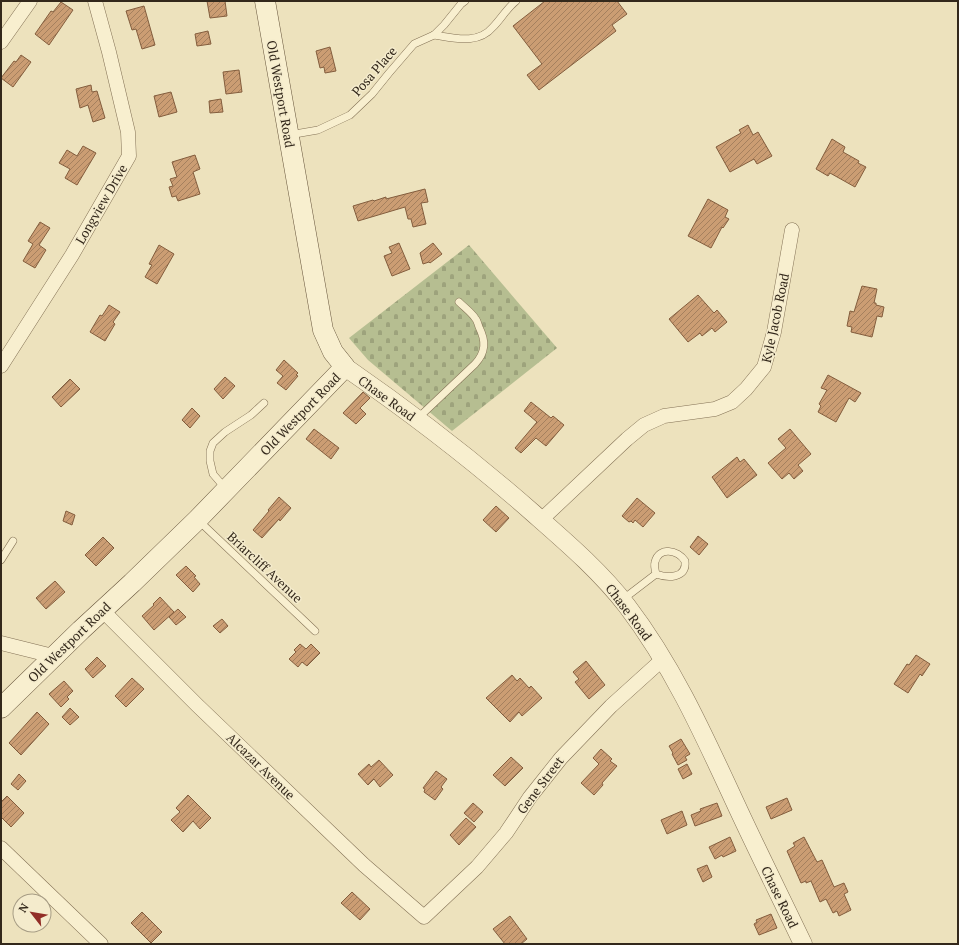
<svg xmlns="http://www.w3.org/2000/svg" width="959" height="945" viewBox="0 0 959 945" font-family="'PT Serif',serif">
<defs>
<pattern id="cemetery-stones" width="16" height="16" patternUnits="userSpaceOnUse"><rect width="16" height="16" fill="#b6be91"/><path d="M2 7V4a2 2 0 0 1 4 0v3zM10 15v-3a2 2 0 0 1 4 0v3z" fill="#9da37c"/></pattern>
<pattern id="building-hatch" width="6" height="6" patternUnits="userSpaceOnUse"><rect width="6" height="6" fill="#cb9d73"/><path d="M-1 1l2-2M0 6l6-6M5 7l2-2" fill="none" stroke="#a5805e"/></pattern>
</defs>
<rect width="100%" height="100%" fill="#ede2bd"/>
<!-- cemetery -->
<path fill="url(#cemetery-stones)" d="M469,245L557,348L452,431L368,360L349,338Z"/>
<!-- building -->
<g fill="url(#building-hatch)" stroke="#835d3d">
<path d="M207,1H225L227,16L210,18Z"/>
<path d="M545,1H617L627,14L612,25L616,31L539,90L527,75L542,64L513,26Z"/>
<path d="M61,2L73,10L49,45L35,34L51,11L53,12Z"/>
<path d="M144,6L155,45L142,49L136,29L132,30L126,11Z"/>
<path d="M208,31L211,44L197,46L195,34Z"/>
<path d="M330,47L336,71L325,73L324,67L320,68L316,51Z"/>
<path d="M21,55L31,62L13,87L1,78L14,61L16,62Z"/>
<path d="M239,70L242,92L226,94L223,72Z"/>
<path d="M91,85L92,92L97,91L105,118L93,122L88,105L80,108L76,89Z"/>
<path d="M171,92L177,112L159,117L154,96Z"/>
<path d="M221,99L223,112L210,113L209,101Z"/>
<path d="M748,125L753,135L758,132L772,156L757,164L754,159L730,172L716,147L741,133L739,130Z"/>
<path d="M832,139L845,147L843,152L859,161L858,163L866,167L855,187L830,173L828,176L816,169Z"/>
<path d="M83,146L96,153L77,185L65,178L70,169L59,163L67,150L77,156Z"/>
<path d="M195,155L200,169L193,172L200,194L178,201L176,196L172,197L169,187L173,186L170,179L177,177L172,162Z"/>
<path d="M425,189L428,202L421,203L426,224L413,227L411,219H408L405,207L358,221L353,206L373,200L374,201L386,197V199Z"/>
<path d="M708,199L728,210L725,217L729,219L723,228L722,227L711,248L688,236Z"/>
<path d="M40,222L50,228L39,245L46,250L35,268L23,261L33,244L28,241Z"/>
<path d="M399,243L410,269L392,276L384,256L392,253L389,247Z"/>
<path d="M433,243L442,254L430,263L429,262L423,264L420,253Z"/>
<path d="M159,245L174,254L157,284L145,277L152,265L149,264Z"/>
<path d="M862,286L877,289L874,303H876V305L884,307L882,317L877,316L872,337L851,332L852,327L847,326L850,311L854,312Z"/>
<path d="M698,295L714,313L717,310L727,322L715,332L712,328L702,336L700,333L688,342L669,319Z"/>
<path d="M109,305L120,312L113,322L115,324L105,341L90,332L100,315L102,316Z"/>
<path d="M284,360L298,373L296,375L298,376L286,390L277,383L283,376L276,370Z"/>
<path d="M828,375L861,393L855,402L849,398L836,422L818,412L821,406L819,404L827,390L821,388Z"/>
<path d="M225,377L235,386L223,399L214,389Z"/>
<path d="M70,379L80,389L61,407L52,397Z"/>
<path d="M363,392L370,398L360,408L366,414L356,424L343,413Z"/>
<path d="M531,402L551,418L553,416L564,425L546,446L536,438L521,453L515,448L537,422L524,411Z"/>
<path d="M192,408L200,416L190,428L182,420Z"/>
<path d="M314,429L339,448L331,459L306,439Z"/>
<path d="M790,429L811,454L798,465L803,471L794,479L789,473L782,479L768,463L786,448L778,439Z"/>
<path d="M737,457L740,462L744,459L757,475L727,498L712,477Z"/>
<path d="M279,497L291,508L280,521L279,519L262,538L253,530L269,511L268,510Z"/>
<path d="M637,498L655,513L643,527L635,520L633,523L631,521L629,522L622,516Z"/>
<path d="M496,506L509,518L496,532L483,520Z"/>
<path d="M66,511L75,515L72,525L63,521Z"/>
<path d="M698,536L708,544L699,555L690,547Z"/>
<path d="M103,537L114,548L96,566L85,555Z"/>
<path d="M186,566L196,576L194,577L200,584L193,592L176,575Z"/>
<path d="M55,581L65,592L46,609L36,598Z"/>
<path d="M160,597L174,612L154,630L142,616L154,605L153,604Z"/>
<path d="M178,609L186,617L176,625L169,617Z"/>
<path d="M222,619L228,626L220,633L213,626Z"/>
<path d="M300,644L306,649L311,644L320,653L307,666L302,662L298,667L289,659L296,652L294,650Z"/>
<path d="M916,655L930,664L922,676L920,674L908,693L894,684L907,664L909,665Z"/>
<path d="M97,657L106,666L93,678L85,669Z"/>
<path d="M586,661L605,685L589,699L575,682L579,679L573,672Z"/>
<path d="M512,675L517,681L520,678L529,688L531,686L542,698L522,716L519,712L510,722L486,698Z"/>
<path d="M132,678L144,689L126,707L115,696Z"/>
<path d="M64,681L73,691L67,697L69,699L61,707L49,694Z"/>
<path d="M70,708L79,717L70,725L62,717Z"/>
<path d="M37,712L49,724L21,755L9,743Z"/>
<path d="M681,739L690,754L685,757L687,760L678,765L672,754L673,753L669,746Z"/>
<path d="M601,749L612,759L610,761L617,766L602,783L603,785L594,795L581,783L599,764L593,758Z"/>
<path d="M511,757L523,768L505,786L493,775Z"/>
<path d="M379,760L393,775L380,787L374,779L368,785L358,774L369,764L371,767Z"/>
<path d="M687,764L692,774L683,779L678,769Z"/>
<path d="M436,771L447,779L441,787L443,789L435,800L424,792L425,789L423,788Z"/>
<path d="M19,774L26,781L18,790L11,784Z"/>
<path d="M188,795L211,818L200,829L193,821L183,832L171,820L180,812L176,808Z"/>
<path d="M7,796L24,813L11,827L1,817V802Z"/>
<path d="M787,798L792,810L771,819L766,807Z"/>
<path d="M473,803L483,812L474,822L464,813Z"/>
<path d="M717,803L722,816L695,826L691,815L701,811L700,809Z"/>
<path d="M682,811L687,825L667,834L661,820Z"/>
<path d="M466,818L476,827L459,845L450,835Z"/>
<path d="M730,837L736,851L723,857L722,855L715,859L709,847Z"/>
<path d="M804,837L817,862L822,860L834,887L844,883L848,892L844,894L851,910L839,916L837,911L833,913L826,899L820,902L811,881L806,883V881L801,883L787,851L795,846L793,843Z"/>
<path d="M707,865L712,877L703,882L697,869Z"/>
<path d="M352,892L370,909L360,920L341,903Z"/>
<path d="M142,912L162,932L151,943L131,923Z"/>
<path d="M771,914L777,928L759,935L754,924L757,922L756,920Z"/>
<path d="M510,916L527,939L521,944H505L493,929Z"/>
</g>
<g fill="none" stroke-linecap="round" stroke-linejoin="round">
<!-- service casing -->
<g stroke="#847256" stroke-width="8">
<g id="service">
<path d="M434,35C454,38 478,45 493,27C501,19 507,8 516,1"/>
<path d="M289,135L318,130L350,115L372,94L389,73L414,44L434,35L444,25L461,4L465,1"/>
<path d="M417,419L475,364C486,352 486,341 479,327C478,324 477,320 475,318C471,312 464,307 459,302"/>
<path d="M225,488L213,474L210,461V451L213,443L225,432L251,415L264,403"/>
<path d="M198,520L315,631"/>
<path d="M1,560L13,541"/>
<path d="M622,600L656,574C667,578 687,579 685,561C678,550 659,546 655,562C654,565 655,570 656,574"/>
</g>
</g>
<!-- minor casing -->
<g stroke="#847256" stroke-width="15">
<g id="minor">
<path d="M1,42L30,1"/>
<path d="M1,366L72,255L129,156L128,132L109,52L95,1"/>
<path d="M541,520L627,439L644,425L664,416L715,409L732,402L746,389L764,367L774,332L792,230"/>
<path d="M102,610L197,705L364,865L424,917L477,867L506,833L530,797L561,758L611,706L663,659"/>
<path d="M1,643L53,656"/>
<path d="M1,848L101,944"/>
</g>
</g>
<!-- tertiary casing -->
<g stroke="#847256" stroke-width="19">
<path id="tertiary" d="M345,367C410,412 474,461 533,513C566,542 600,571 627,606C675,669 706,740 739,811C760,856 782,900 803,944"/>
</g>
<!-- secondary casing -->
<g stroke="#65533a" stroke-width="21">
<path id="secondary" d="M1,708L81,630L132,583L197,520L345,367L333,352L323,330L265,1"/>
</g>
<!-- service -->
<use href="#service" stroke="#f8efcf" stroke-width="7"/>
<!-- minor -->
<use href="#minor" stroke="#f8efcf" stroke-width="14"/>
<!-- tertiary -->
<use href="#tertiary" stroke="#f8efcf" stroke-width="18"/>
<!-- secondary -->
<use href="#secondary" stroke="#f8efcf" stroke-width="20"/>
</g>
<g text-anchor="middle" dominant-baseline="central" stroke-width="3" stroke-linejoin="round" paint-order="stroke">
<!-- street labels -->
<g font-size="13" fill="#33281b" stroke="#f4ebcc">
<text transform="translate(374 71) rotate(-49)">Posa Place</text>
<text transform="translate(281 94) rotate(80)">Old Westport Road</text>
<text transform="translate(101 204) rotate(-60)">Longview Drive</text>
<text transform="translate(775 318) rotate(-78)">Kyle Jacob Road</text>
<text transform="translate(387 398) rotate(36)">Chase Road</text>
<text transform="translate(300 414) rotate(-46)">Old Westport Road</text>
<text transform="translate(265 567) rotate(43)">Briarcliff Avenue</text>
<text transform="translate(629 612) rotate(53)">Chase Road</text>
<text transform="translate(69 642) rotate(-44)">Old Westport Road</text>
<text transform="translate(261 766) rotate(44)">Alcazar Avenue</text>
<text transform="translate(540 785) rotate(-53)">Gene Street</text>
<text transform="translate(780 897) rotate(64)">Chase Road</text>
</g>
</g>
<!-- border -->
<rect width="959" height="945" fill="none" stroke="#33281b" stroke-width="4"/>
<!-- north arrow -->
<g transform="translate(32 913) rotate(301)"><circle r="19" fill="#f4ebcc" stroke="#a79d85"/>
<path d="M0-3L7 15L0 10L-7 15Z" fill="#922e27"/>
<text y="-6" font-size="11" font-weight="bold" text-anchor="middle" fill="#33281b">N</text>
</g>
</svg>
